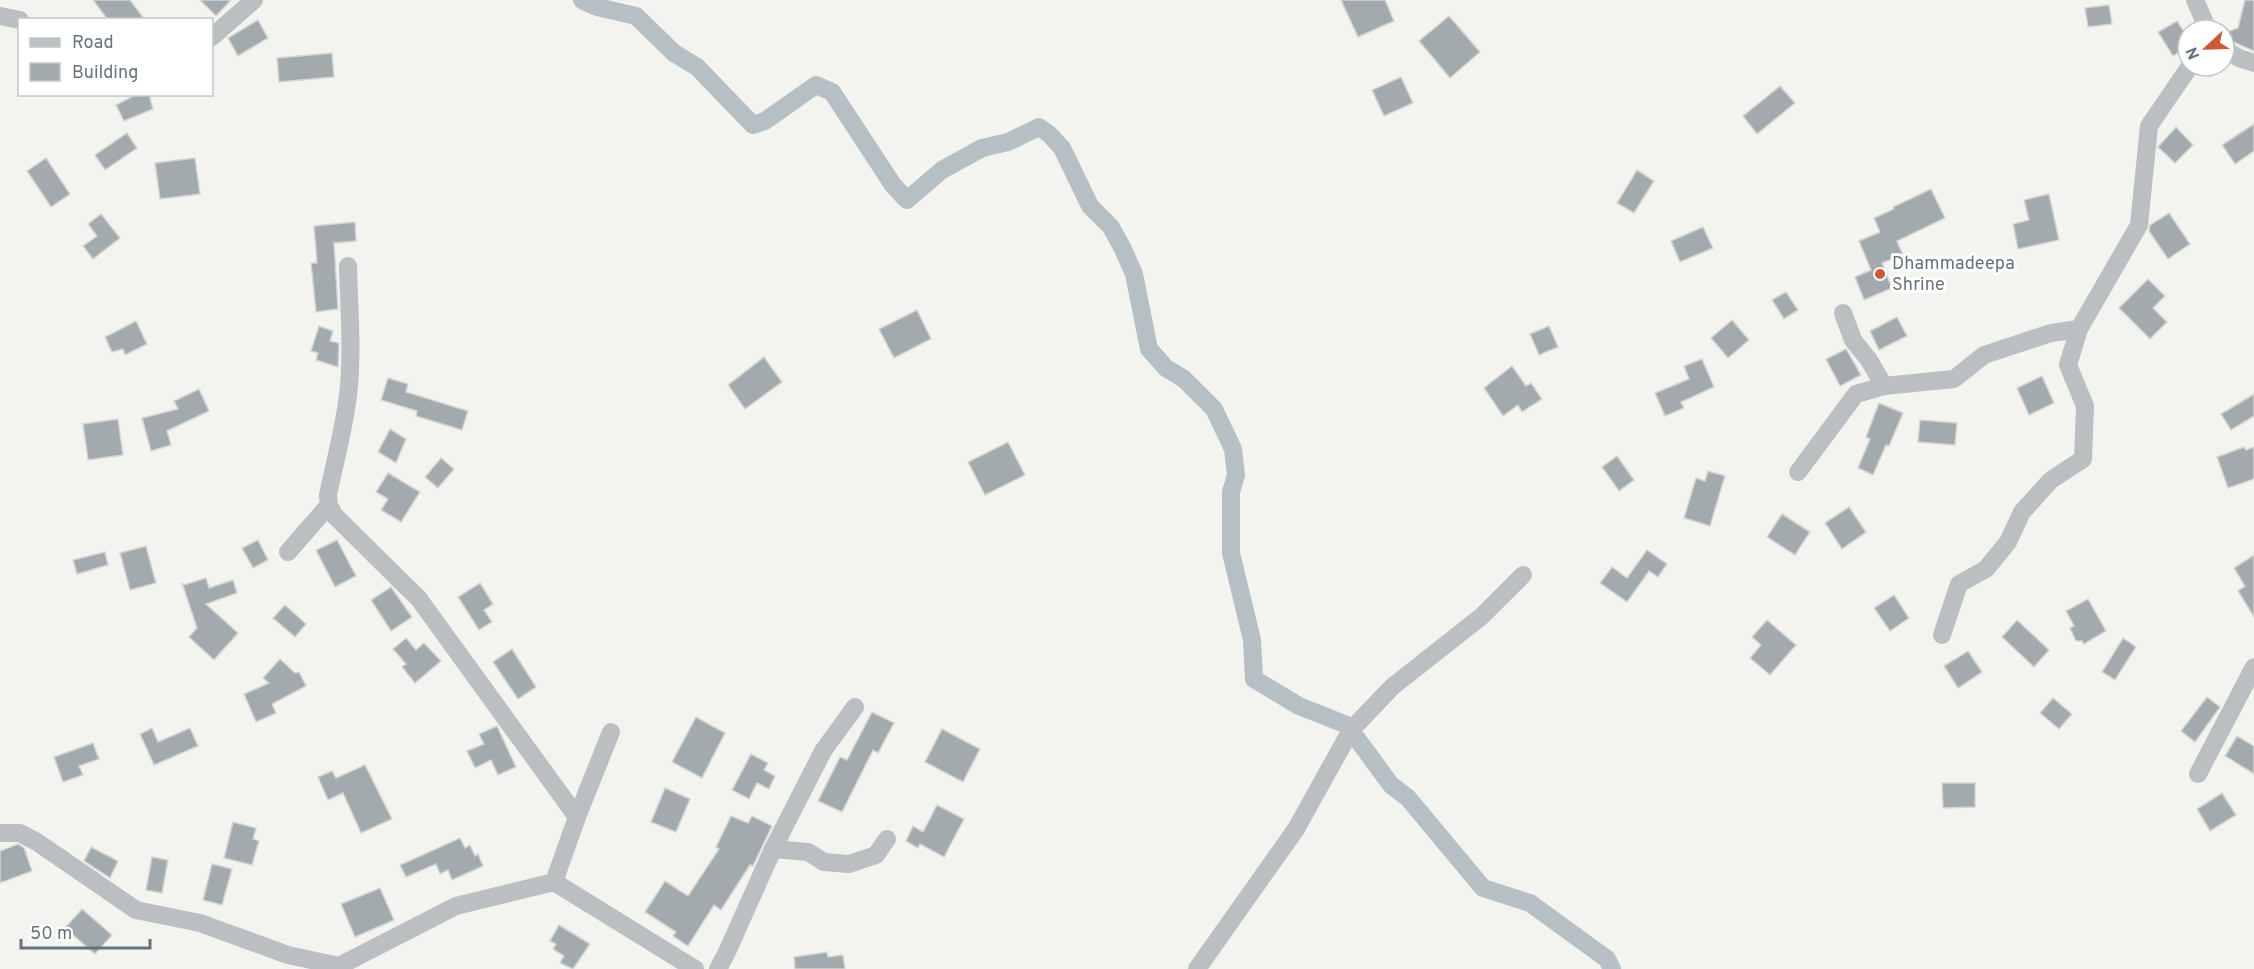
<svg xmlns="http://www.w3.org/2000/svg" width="2254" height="969" viewBox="0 0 2254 969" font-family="Overpass,sans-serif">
<rect width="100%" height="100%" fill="#f3f3f0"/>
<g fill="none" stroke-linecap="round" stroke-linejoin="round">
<!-- canal -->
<path stroke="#b6bfc3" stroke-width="18" d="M582,0L597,7L636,16L674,53L697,67L753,125L765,121L816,85L832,92L893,185L907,200L942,170L982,148L1008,142L1039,127L1049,134L1062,148L1090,206L1111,227L1123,249L1134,274L1149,349L1166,368L1184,379L1214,409L1233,449L1236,475L1231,492V553L1252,640L1254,679L1299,706L1347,725L1391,785L1408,798L1483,888L1530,903L1607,959L1612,969"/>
</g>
<!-- building -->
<g fill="#a3aaae" stroke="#d5d5d3" stroke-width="1.5">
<path d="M93,0H130L145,20H108Z"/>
<path d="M200,0H231L216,16Z"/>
<path d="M1341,0H1385L1394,21L1358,37Z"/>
<path d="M2245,0H2254V51L2224,38V33L2238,28Z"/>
<path d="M2109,5L2112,24L2088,27L2085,8Z"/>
<path d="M1449,16L1480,52L1450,78L1419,41Z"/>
<path d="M258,20L268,38L238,56L228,38Z"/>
<path d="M2177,21L2188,38V46L2173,56L2158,32Z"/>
<path d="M332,53L334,77L279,82L277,58Z"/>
<path d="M1401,77L1413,103L1384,116L1372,90Z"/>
<path d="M1780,86L1795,103L1757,134L1743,116Z"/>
<path d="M137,94H149L153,109L124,121L116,105Z"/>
<path d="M2254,124V151L2235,164L2222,145Z"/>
<path d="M2176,127L2193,145L2175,163L2158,147Z"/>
<path d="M127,133L137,148L105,170L95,155Z"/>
<path d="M46,158L70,194L51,207L27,171Z"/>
<path d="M195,158L200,194L160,199L155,163Z"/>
<path d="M1637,170L1654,181L1634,213L1617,203Z"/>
<path d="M1931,189L1945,218L1897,241L1903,255L1882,263L1892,288L1864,300L1855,277L1871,270L1859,241L1880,232L1874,218L1894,209L1893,207Z"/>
<path d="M2049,194L2059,240L2018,249L2013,224L2029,220L2024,200Z"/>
<path d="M2169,213L2190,244L2168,259L2149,231L2150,225Z"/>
<path d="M101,214L120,238L93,259L83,246L97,236L88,224Z"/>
<path d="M355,222L356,241L334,243L338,309L316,312L311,263H317L314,226Z"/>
<path d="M1703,227L1713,248L1680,262L1671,241Z"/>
<path d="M2148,279L2165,296L2153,308L2167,322L2150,339L2119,308Z"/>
<path d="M1786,292L1798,310L1784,319L1772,300Z"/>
<path d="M917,310L931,339L894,358L879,329Z"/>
<path d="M1897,317L1907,336L1879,350L1870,331Z"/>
<path d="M1732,320L1749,340L1728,358L1711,338Z"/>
<path d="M136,321L147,344L125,355L123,349L112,352L105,337Z"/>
<path d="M319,326L333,331L330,341L339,343L338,367L316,360L318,353L311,351Z"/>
<path d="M1549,326L1558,347L1539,355L1530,334Z"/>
<path d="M1846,349L1861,375L1840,386L1826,359Z"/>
<path d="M764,357L782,382L745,409L728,385Z"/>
<path d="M1702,359L1714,387L1681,402L1684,408L1665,416L1655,393L1689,379L1684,366Z"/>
<path d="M1512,366L1526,386L1531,383L1542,399L1522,412L1518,405L1503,416L1484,388Z"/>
<path d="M2042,376L2054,403L2029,415L2017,388Z"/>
<path d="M388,378L408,384L406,392L468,411L462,430L416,416L417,411L381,400Z"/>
<path d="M199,389L209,411L167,431L171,445L151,451L142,418L178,409L174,401Z"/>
<path d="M2254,394V416L2231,430L2221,414Z"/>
<path d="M1879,403L1903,413L1889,446L1886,445L1873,475L1858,468L1870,439L1866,437Z"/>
<path d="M118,419L123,455L88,460L83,424Z"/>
<path d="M1920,420L1957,423L1955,445L1918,442Z"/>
<path d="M390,429L406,439L396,463L378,452Z"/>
<path d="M1008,442L1025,475L985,495L968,462Z"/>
<path d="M2244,447L2246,450L2254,447V479L2228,488L2217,457Z"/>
<path d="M1617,456L1634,480L1619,491L1602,467Z"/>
<path d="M441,458L454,469L438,488L425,477Z"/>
<path d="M1708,471L1725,476L1710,526L1684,518L1696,478L1705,481Z"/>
<path d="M388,473L420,492L401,522L381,510L388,499L376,492Z"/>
<path d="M1849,507L1866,532L1842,549L1825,523Z"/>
<path d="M1782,514L1810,532L1795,555L1767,537Z"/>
<path d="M258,540L268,560L253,568L242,548Z"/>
<path d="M337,540L356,576L335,587L316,550Z"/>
<path d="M146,546L156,583L130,590L120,553Z"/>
<path d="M1647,550L1667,564L1658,577L1649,571L1627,602L1600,583L1612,567L1627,578Z"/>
<path d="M105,552L108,565L77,574L73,560Z"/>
<path d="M2254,555V617L2238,591L2245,586L2234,568Z"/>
<path d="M206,578L209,588L233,580L237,593L206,604L238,633L214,660L189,637L197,628L182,583L184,585Z"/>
<path d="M480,583L493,604L484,610L492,622L479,630L458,597Z"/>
<path d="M391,587L412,617L391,631L371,600Z"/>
<path d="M1894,595L1909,618L1890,631L1874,608Z"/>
<path d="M2088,599L2106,631L2084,644L2082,641H2076L2070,628L2074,626L2066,611Z"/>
<path d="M285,605L306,624L295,637L273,618Z"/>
<path d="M1767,620L1796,645L1770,675L1750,658L1761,645L1752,637Z"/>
<path d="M2017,620L2049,650L2034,667L2002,637Z"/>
<path d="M406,638L416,650L424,643L441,661L415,683L402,667L406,664L393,649Z"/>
<path d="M2123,638L2136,647L2115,680L2102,672Z"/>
<path d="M512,649L536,687L518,699L493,662Z"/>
<path d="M1968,651L1982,672L1958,688L1944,666Z"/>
<path d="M280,659L295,673L299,672L306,686L272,704L276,713L256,722L244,694L269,683L263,678Z"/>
<path d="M2207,697L2220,707L2195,742L2181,731Z"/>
<path d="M2053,698L2072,714L2059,729L2040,713Z"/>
<path d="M872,712L894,723L878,753L873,750L842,812L818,801L840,757L847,760Z"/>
<path d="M696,717L725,733L702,778L672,762Z"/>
<path d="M497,726L516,767L498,775L491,760L475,768L467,751L484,744L479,734Z"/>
<path d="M152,728L158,742L190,728L198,746L154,765L140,734Z"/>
<path d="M942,729L980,749L963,782L925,762Z"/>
<path d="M2237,736L2254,746V774L2225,756Z"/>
<path d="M93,743L99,759L79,766L83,775L63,782L54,757Z"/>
<path d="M751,754L768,763L764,770L775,776L769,789L757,783L749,799L732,790Z"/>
<path d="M365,765L392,819L361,833L343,793L328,800L318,777L332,771L336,778Z"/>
<path d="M1942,783H1975V807L1943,808Z"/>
<path d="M665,788L690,799L676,832L651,822Z"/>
<path d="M2222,793L2236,815L2210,831L2197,809Z"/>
<path d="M937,805L964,819L944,857L920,844L918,848L906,841L913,826L923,832Z"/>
<path d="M731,816L748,823L752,816L772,826L753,866L750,865L721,910L714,905L688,946L673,936L676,932L645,912L665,881L688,896L719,849L716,847Z"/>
<path d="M233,822L256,828L253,839L259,841L252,865L224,858Z"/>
<path d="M460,838L465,848L470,845L475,856L478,854L483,866L452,880L448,870L440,874L436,864L406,877L400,865Z"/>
<path d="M18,844L24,848L32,871L0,883V851Z"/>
<path d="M91,847L118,861L110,878L84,861Z"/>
<path d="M152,857L168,860L162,893L146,890Z"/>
<path d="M212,864L232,869L222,905L203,900Z"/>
<path d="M380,888L394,920L355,937L341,904Z"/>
<path d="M82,909L112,935L95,954L65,928Z"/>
<path d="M559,925L590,944L573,969L560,963L564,956L553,949L556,944L550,941Z"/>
<path d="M827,952L828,957L843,955L845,969H795L794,957Z"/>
</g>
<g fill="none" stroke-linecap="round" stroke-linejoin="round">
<!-- minor -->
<g stroke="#bbbfc1" stroke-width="18">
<path d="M2195,0L2208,30"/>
<path d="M0,16L20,20"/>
<path d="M212,37L254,0"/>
<path d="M2224,49L2239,58L2254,63"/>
<path d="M348,266C349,309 353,353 348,395C344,429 335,461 328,495L329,505L334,515L419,599L577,817L554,882L695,969"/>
<path d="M1843,313L1853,340L1869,360L1884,386"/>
<path d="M1798,472L1856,394L1884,386L1954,379L1984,355L2051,333L2079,329"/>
<path d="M288,552L329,505"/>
<path d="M1942,635L1959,584L1986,569L2008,542L2022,512L2051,480L2083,459L2085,406L2068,365L2079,329L2139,225L2149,126L2190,66"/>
<path d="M2198,774L2254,667"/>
<path d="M577,817L611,732"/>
<path d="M0,833H20L37,842L136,910L200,923L288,955L339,966L456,906L554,882"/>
<path d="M773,849L808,852L824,862L849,864L876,855L887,839"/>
<path d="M718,969L727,952L773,849L823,751L855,707"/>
<path d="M1197,969L1296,829L1351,730L1392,687L1482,616L1523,575"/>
</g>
</g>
<!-- markers -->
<circle fill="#cb5b38" stroke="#fff" stroke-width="2" cx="1880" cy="274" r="6"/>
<g text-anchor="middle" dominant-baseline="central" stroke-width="6" stroke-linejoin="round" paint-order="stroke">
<!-- poi labels -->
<g font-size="18" fill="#66737d" stroke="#fff" text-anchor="start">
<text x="1892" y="264">Dhammadeepa<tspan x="1892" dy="21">Shrine</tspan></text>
</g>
</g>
<!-- legend -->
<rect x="18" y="18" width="195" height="78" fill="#ffffff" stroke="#c2c7cb" stroke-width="1.5"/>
<rect x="30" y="38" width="30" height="9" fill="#bbbfc1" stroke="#c2c7cb" stroke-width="1.5"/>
<text x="72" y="48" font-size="18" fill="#66737d">Road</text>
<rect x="30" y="63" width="30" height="18" fill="#a3aaae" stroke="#c2c7cb" stroke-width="1.5"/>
<text x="72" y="78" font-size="18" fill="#66737d">Building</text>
<!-- north arrow -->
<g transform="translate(2206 48) rotate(248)"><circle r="28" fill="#ffffff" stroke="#c2c7cb" stroke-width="1.5"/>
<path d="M0-4.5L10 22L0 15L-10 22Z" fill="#cb5b38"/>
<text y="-9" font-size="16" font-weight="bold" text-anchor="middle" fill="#66737d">N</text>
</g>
<!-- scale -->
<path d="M21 939v9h129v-9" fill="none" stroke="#66737d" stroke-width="3"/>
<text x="30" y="939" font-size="18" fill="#66737d" stroke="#ffffff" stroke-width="4.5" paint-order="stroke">50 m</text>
</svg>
